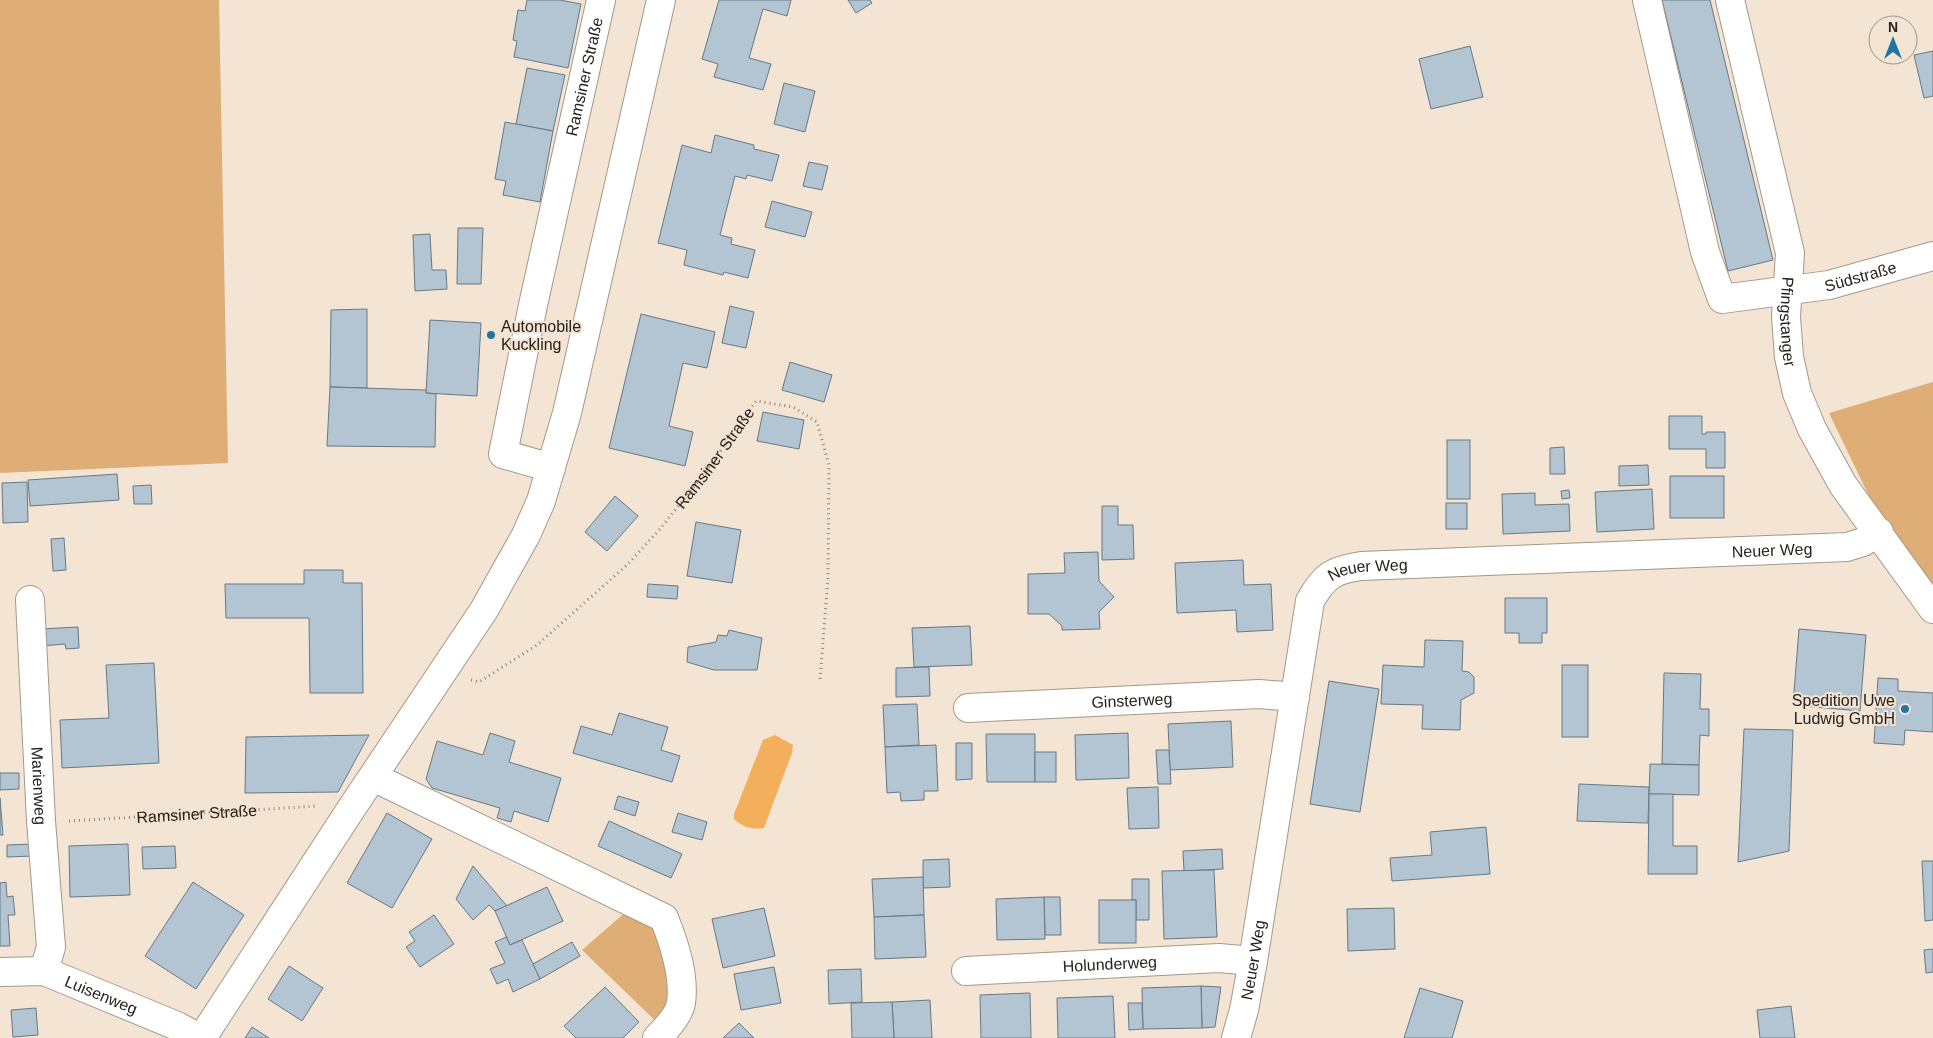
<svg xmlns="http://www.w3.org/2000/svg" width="1933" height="1038" viewBox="0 0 1933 1038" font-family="Arial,sans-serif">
<rect width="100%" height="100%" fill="#f3e4d4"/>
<!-- green -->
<g fill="#dfae76">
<path d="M0,0H219L228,463L0,473Z"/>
<path d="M1933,382V587L1869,496L1829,413Z"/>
<path d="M636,903L674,943L665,1030L582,950Z"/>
</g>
<!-- water -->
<path fill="#f3af5b" d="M775,735L793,745L792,753L764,828C753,830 742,827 734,819V814L763,740Z"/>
<!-- building -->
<g fill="#b3c5d2" stroke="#687885">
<path d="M527,0H560L581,4L568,68L514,57L517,41L513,40L518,10L525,11Z"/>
<path d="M719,0H791L787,16L763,9L749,58L771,64L763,90L714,77L718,64L702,59Z"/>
<path d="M848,0H870L872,3L856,13Z"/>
<path d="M1662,0H1710L1773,260L1728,271Z"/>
<path d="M1470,46L1483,97L1431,109L1419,59Z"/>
<path d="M1933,51V96L1924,98L1914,55Z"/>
<path d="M527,68L565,75L553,131L516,124Z"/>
<path d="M784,83L815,91L805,132L774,124Z"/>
<path d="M505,122L553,131L540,202L503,195L506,181L495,179Z"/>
<path d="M715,135L754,145V149L779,155L772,181L747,175L746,179L735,176L720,235L732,238L731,244L755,250L748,278L724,272L723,275L684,265L687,250L658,243L682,145L711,153Z"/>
<path d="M809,162L828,166L822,190L803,186Z"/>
<path d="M772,201L812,212L805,237L765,227Z"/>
<path d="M458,228H483L481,284H457Z"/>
<path d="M430,234L432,270H446L447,289L415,291L413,235Z"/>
<path d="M730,306L754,312L746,348L722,343Z"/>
<path d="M367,309V388L330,387L331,310Z"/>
<path d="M641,314L715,332L707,368L683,363L669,426L693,432L685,466L609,448Z"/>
<path d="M430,320L481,323L477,396L426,393Z"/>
<path d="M790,362L832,375L824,402L782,390Z"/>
<path d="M330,387L426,390V393L436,394L435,447L327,446Z"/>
<path d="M763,412L804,420L799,449L757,441Z"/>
<path d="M1669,416H1702V434H1706V432H1725V468H1706V449H1669Z"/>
<rect x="1447" y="440" width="23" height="59"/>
<path d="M1564,447L1565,474H1550V448Z"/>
<path d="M1648,465L1649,485L1619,486V466Z"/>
<path d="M117,474L119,500L30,506L28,480Z"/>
<rect x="1670" y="476" width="54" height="42"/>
<path d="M27,482L28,522L3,523L2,483Z"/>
<path d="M151,485L152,504H134L133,486Z"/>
<path d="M1652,489L1654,529L1597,532L1595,492Z"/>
<path d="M1569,490L1570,498L1562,499L1561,491Z"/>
<path d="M1535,493V505L1569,504L1570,531L1503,534L1502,494Z"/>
<path d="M615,496L638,516L607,551L585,532Z"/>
<rect x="1446" y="503" width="21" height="26"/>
<path d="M1102,506H1118V525H1133L1134,559L1102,560Z"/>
<path d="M696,522L741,530L732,583L687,576Z"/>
<path d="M64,538L66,570L53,571L51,539Z"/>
<path d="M1098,552L1099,581L1114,597L1099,612L1100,629L1062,630V626L1049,614H1028V574L1065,573L1064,553Z"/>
<path d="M1243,560L1244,585L1271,584L1273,630L1237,632L1236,610L1177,613L1175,563Z"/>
<path d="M304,570H343V583H362L363,693H310L309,618H226L225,584H304Z"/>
<path d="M648,584L678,586L677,599L647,597Z"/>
<path d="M1505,598H1547V633H1542V643H1519V633H1505Z"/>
<path d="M970,626L972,665L914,667L912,628Z"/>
<path d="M78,627L79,648L66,649L65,644L41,646L40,629Z"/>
<path d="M1799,629L1866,635L1860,711L1793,705Z"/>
<path d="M729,630L762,638L757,670H714L687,662L688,647L716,642L718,635L727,636Z"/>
<path d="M1425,640L1463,641L1462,671L1469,672L1474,677V693L1461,700L1460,730L1422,729L1423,705L1381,704L1383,665L1424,667Z"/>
<path d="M154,663L159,763L62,768L60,720L109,718L106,665Z"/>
<rect x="1562" y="665" width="26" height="72"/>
<path d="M929,667L930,696L896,697V668Z"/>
<path d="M1664,673L1701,674L1700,709H1709V736L1700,735L1699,765L1662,764Z"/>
<path d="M1878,678L1898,679V691L1933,693V732L1905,730L1904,745L1874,743Z"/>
<path d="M1329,681L1379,689L1360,812L1310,804Z"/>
<path d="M917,704L919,745L885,747L883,705Z"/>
<path d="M619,713L668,727L661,750L680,756L672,782L573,753L581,726L612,735Z"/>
<path d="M1231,721L1233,767L1170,770L1168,724Z"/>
<path d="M1744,729L1793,730L1789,851L1738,862Z"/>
<path d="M490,733L515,741L509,762L561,778L548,822L514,811L511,822L497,818L500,808L432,788L426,779L437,741L483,755Z"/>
<path d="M1128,733L1129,778L1076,780L1075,735Z"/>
<path d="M986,734H1035V782H987Z"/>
<path d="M369,735L338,792L245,793L246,737Z"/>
<path d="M956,743H972V779L956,780Z"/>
<path d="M936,745L938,791H924V800L901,801L900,792L887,793L885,747Z"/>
<path d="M1156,750H1169L1171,784H1158Z"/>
<rect x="1035" y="752" width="21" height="30"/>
<path d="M1650,764L1699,765V795L1649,794Z"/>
<path d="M0,773H19V789L0,790Z"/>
<path d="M1579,784L1649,787L1648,823L1577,821Z"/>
<path d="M1158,787L1159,828L1129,829L1127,788Z"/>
<path d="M1649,794H1673V846H1697V874H1648Z"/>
<path d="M618,796L639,802L635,816L614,809Z"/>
<path d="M0,798L3,835H0Z"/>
<path d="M387,813L432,839L392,908L347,883Z"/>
<path d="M678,813L707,822L702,840L672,832Z"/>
<path d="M609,821L682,854L671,878L598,846Z"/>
<path d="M1486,827L1490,874L1392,881L1390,858L1432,855L1430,832Z"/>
<path d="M32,844L33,856L7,857V845Z"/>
<path d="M128,844L130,895L70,897L69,846Z"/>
<path d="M175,846L176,868L143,869L142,847Z"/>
<path d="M1222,849L1223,869L1184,871L1183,851Z"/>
<path d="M949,859L950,887L923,888V860Z"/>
<path d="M1922,861H1933V920L1925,921Z"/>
<path d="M473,866L507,906L495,911L489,905L473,920L456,899Z"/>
<path d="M1214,870L1217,937L1164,939L1162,871Z"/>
<path d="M923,877L924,915L874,917L872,879Z"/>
<path d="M1132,879H1149V920H1136V900H1132Z"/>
<path d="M6,882L7,897L13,896L15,915H8L10,946H0V883Z"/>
<path d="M193,882L244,915L196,989L145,956Z"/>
<path d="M547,887L563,921L510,945L495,911Z"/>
<path d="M1044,897H1060L1061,935H1045Z"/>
<path d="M1044,897L1045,939L997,940L996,899Z"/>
<rect x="1099" y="900" width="37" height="43"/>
<path d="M764,908L775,956L723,968L712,919Z"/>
<path d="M1394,908L1395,949L1348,951L1347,909Z"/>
<path d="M434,915L454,944L420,967L406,947L415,941L409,932Z"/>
<path d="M924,915L926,957L875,959L874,917Z"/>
<path d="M506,937L510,945L522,940L540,979L513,992L508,979L497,984L490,969L505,963L495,942Z"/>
<path d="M572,942L580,956L540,979L533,964Z"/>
<path d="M1933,949V972L1926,973L1924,950Z"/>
<path d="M289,966L323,988L302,1021L268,999Z"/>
<path d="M774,967L781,1003L741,1010L734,974Z"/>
<path d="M861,969L862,1002L829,1004L828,970Z"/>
<path d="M1201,986L1221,987L1215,1027L1202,1028Z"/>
<path d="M1201,986L1202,1028L1143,1029L1142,988Z"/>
<path d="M605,987L639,1022L623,1038H576L564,1026Z"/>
<path d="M1420,988L1463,1001L1452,1038H1404Z"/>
<path d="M1030,993L1031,1038H981L980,995Z"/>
<path d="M1113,996L1115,1038H1058L1057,998Z"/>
<path d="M930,1000L932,1038H894L892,1002Z"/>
<path d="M892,1002L894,1038H852L851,1003Z"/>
<path d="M1128,1003H1142L1143,1029L1129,1030Z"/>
<path d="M1791,1006L1795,1038H1760L1757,1010Z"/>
<path d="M36,1008L38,1035L13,1037L11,1010Z"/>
<path d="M739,1023L754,1038H723Z"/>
<path d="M252,1027L269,1038H245Z"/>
</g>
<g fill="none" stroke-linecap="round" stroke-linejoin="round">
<!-- minor casing -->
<g stroke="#a69889" stroke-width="30">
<g id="minor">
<path id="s3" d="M1647,0L1705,252L1722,299L1829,285L1933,256"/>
<path id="s4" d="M1730,0L1790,253L1786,317L1789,357L1797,393L1812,429L1843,485L1933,609"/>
<path id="s5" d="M551,468L503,454L533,305L601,0"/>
<path id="s6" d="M30,600L41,821L51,947L44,971"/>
<path id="s7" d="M968,708L1259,694L1295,697"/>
<path d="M373,777L664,918C674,943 685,975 681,1003C679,1015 665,1030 657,1038"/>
<path id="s8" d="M966,971L1219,958L1253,961"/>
<path id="s9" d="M0,972L44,971L177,1026L199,1038"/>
<path d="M202,1038L351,809L484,610L526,535L541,501L567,413L661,0"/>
<path id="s10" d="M1236,1038L1244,1010L1253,961L1310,601C1324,576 1333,570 1361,566L1847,547L1863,542L1879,532"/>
</g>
</g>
<!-- path -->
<g stroke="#8e8479" stroke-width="3" stroke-dasharray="1 4" stroke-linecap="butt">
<path id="s1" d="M471,680L479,682L537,645L627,565L660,529L707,470L756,401L793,407L817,422L829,465L828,578L820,679"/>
<path id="s2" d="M69,821L318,806"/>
</g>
<!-- minor -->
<use href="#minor" stroke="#fff" stroke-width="28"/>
</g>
<!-- markers -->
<g fill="#2373a5" stroke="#f3e4d4" stroke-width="2">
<circle cx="491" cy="335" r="5"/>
<circle cx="1905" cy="709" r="5"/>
</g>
<g text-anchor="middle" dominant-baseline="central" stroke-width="4" stroke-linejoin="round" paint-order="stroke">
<!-- street labels -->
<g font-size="16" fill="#27221c" stroke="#f3e4d4">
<text stroke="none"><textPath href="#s5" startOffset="436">Ramsiner Straße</textPath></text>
<text stroke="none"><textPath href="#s3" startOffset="449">Südstraße</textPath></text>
<text stroke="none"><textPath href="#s4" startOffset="329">Pfingstanger</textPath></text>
<text stroke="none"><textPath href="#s1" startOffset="336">Ramsiner Straße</textPath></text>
<text stroke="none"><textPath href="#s10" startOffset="920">Neuer Weg</textPath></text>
<text stroke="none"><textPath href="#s10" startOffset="515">Neuer Weg</textPath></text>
<text stroke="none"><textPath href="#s7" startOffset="164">Ginsterweg</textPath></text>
<text stroke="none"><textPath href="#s6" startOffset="186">Marienweg</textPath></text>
<text stroke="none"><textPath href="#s2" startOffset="128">Ramsiner Straße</textPath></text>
<text stroke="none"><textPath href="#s10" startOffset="80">Neuer Weg</textPath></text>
<text stroke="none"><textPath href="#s8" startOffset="144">Holunderweg</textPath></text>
<text stroke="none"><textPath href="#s9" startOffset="106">Luisenweg</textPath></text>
</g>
<!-- poi labels -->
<g font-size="16" fill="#27221c" stroke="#f3e4d4" text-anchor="start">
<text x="501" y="326">Automobile<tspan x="501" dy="18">Kuckling</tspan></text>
<text x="1895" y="700" text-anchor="end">Spedition Uwe<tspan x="1895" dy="18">Ludwig GmbH</tspan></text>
</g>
</g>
<!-- north arrow -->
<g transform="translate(1893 40)"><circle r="24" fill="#f3e4d4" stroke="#a1968a"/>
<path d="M0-4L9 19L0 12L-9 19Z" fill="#2373a5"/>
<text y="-8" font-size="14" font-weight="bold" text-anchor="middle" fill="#27221c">N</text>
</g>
</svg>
